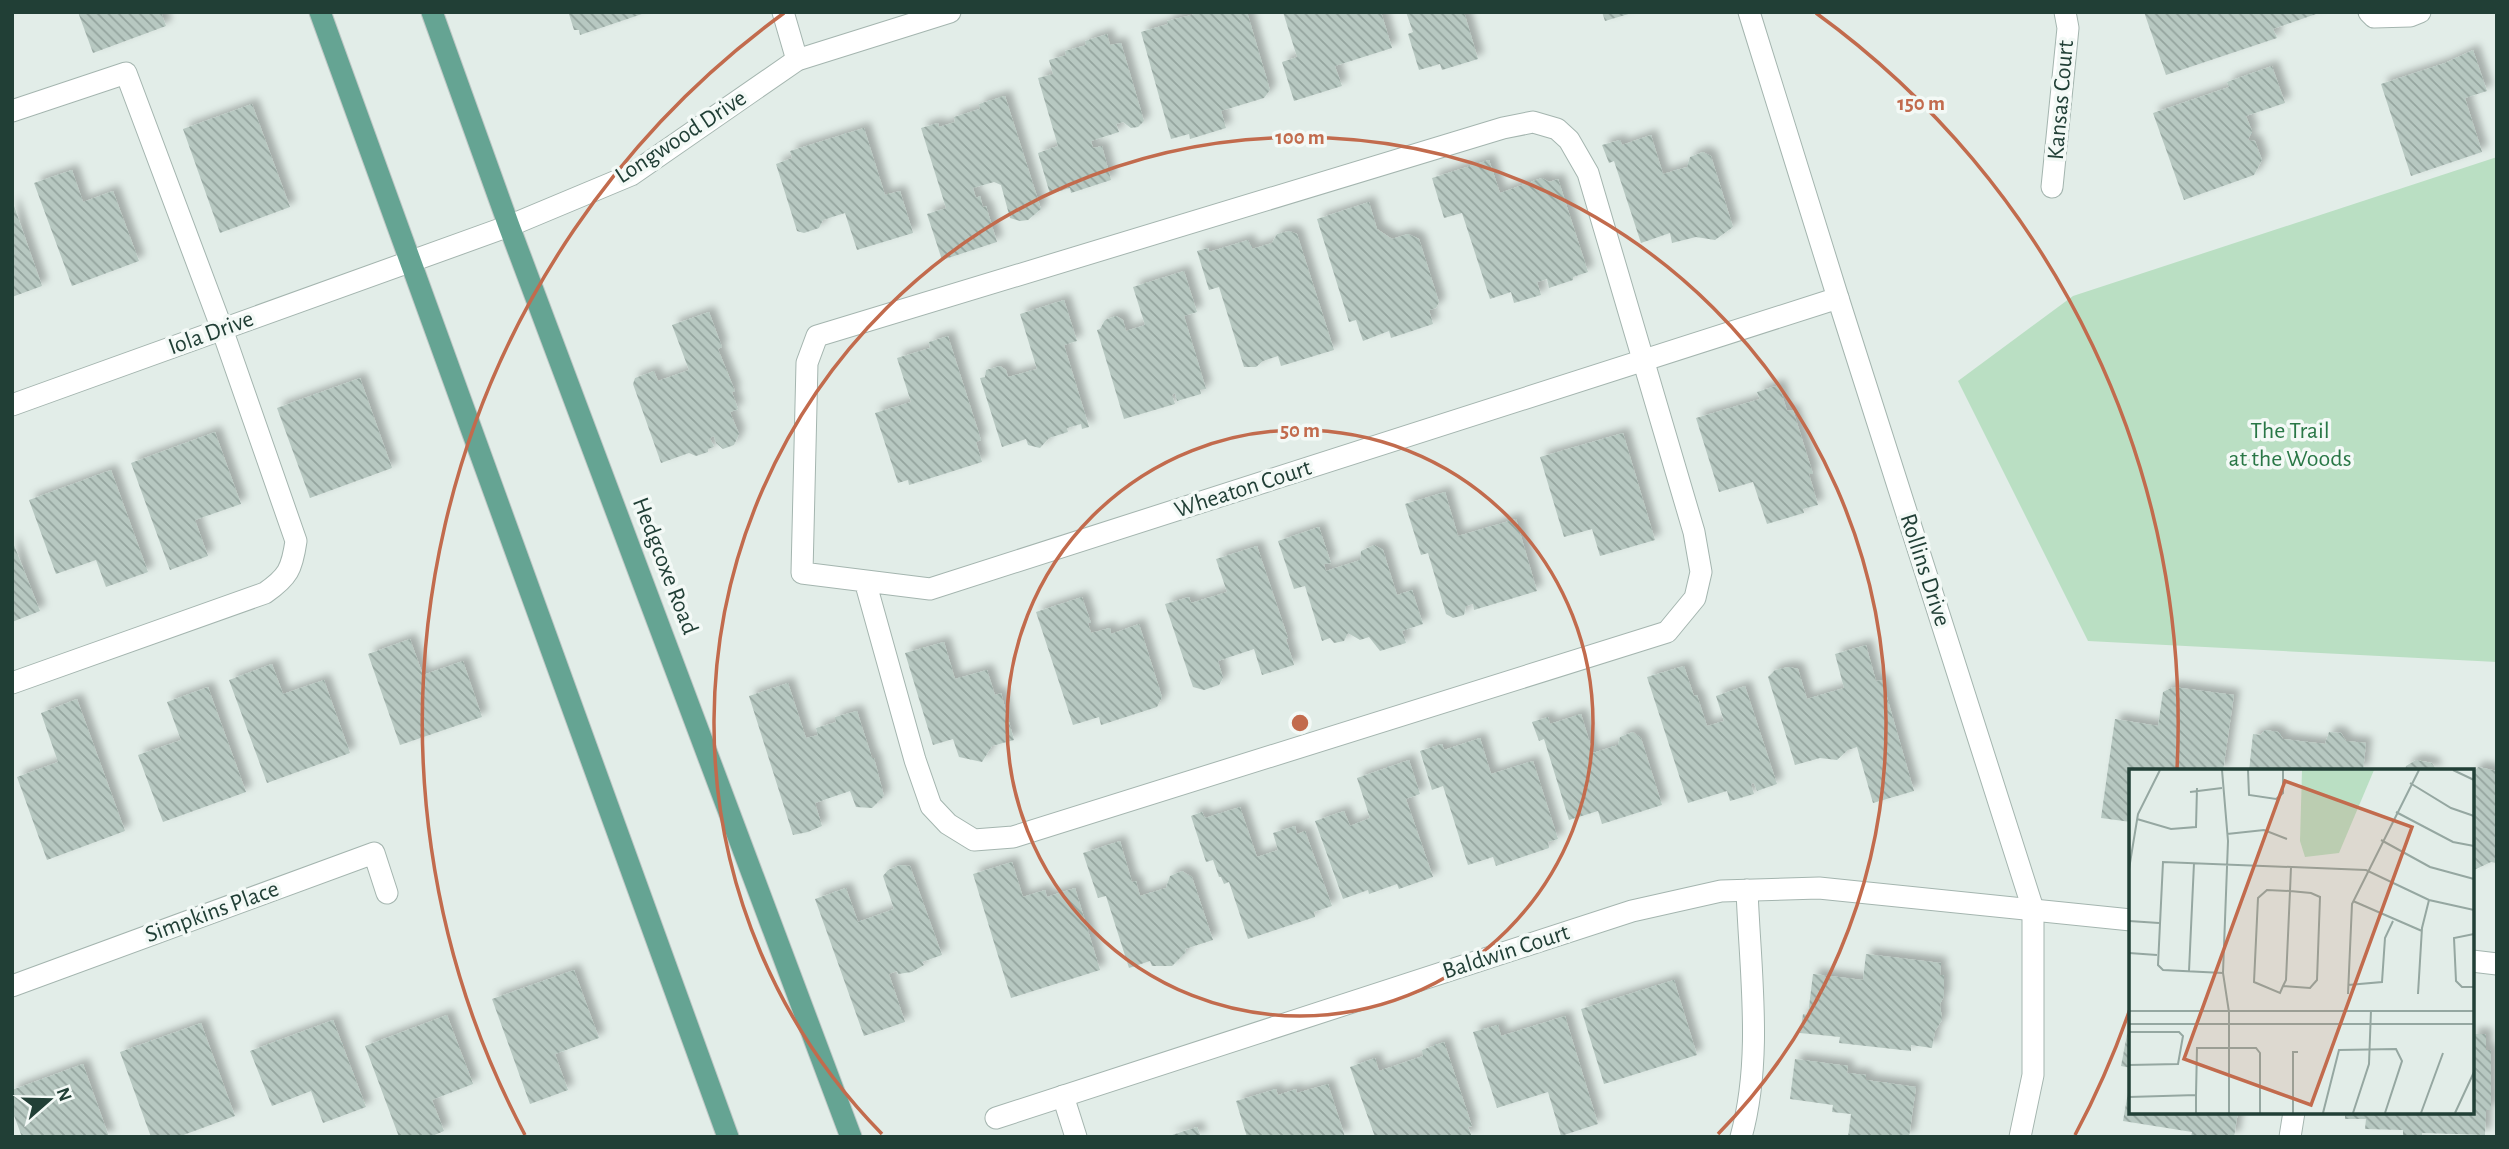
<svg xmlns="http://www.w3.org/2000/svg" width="2509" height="1149" viewBox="0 0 2509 1149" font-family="'Alegreya Sans',sans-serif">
<defs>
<pattern id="building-back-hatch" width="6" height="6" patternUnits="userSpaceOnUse" patternTransform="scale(1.75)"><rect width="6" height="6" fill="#b7c8c1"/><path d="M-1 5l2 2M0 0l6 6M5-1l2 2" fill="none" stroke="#94a49e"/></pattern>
<filter id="shadow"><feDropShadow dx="6" dy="-6" stdDeviation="3.5" flood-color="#0004"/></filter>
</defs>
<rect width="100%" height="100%" fill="#e2ede8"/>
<!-- park -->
<path fill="#badfc3" d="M2497,157V662L2088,641L1958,381L2073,296Z"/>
<!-- building -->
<g fill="url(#building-back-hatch)" filter="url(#shadow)">
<path d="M78,12H161L166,26L93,53Z"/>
<path d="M571,12H645V13L580,35L579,30H574L569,14Z"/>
<path d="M1204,12H1247L1270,90L1264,98L1221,111L1226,128L1190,139L1189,134L1171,139L1141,32L1168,24L1167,21Z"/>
<path d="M1283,12H1381L1392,48L1335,66L1342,86L1294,101L1282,62L1297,57Z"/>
<path d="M1406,12H1464L1478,59L1442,70L1440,64L1419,70L1408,34L1413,32Z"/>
<path d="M1602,12H1632V13L1605,21Z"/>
<path d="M2144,12H2319V13L2273,29L2277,38L2166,75Z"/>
<path d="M1107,34L1110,45L1121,43L1144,121L1138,127L1131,128L1123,122L1116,124L1119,132L1091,141L1093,148L1102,146L1111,180L1071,193L1070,188L1050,194L1038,153L1058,146L1038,78L1053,74L1049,60L1066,55L1065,51L1086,45L1085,41Z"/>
<path d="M2473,50L2487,91L2465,98L2482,152L2411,176L2381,84L2445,63Z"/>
<path d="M2272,66L2285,103L2246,116L2252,131L2248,140L2255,141L2262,160L2254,175L2184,200L2153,113L2229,87L2227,82Z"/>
<path d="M1005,96L1041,209L1028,220L1020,221L1010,218L1001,185L994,182L973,188L976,198L980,196L983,207L986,206L997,242L942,260L927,214L946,208L921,128L938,123L939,127L955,122L954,117L980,109L979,104Z"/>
<path d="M252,104L290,207L220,233L183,129Z"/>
<path d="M864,128L885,195L900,191L913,233L857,250L845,213L823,220L819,228L804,233L797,231L776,164L792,158L790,151Z"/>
<path d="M1651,135L1663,174L1687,167L1690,157L1703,152L1711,156L1733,227L1715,240L1696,237L1672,243L1670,233L1641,243L1614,161L1609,163L1602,145L1620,140L1622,145Z"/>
<path d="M1489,160L1500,193L1542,178L1549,182L1558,179L1588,272L1573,277V280L1549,288L1547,279L1537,282L1541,295L1514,303L1511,292L1490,299L1462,213L1444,218L1432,178Z"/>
<path d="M72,170L83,202L113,191L139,261L72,286L34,183Z"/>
<path d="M1369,202L1377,229L1392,239L1408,234L1419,239L1439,302L1436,308L1429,310L1433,324L1391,338L1389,331L1363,341L1356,320L1349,322L1317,219Z"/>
<path d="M13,203L42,286L12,297V204Z"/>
<path d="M1289,231L1297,234L1334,350L1281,366L1278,356L1263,361L1256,367H1244L1219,287L1209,290L1197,251L1208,248L1209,252L1248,240L1252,249L1272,243L1277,234Z"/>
<path d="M1184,271L1197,312L1184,316L1206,389L1200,390L1201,394L1177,401L1175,393L1172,395L1175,404L1124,419L1097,330L1100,329L1105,320L1116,316L1123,320L1126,331L1145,325L1133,287Z"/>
<path d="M1064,300L1077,341L1064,345L1089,427L1082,429L1081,424L1067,428L1068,432L1049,438L1040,448L1028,445L1026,439L1002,447L980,378L985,377L986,370L1000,366L1006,370L1008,377L1037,369L1020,314Z"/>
<path d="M709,312L722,347L718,349L735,391L732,392L738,409L730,412L739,434L734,445L723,449L716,443L714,436L710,438L714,447L708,449V452L696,456L689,453L661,463L633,384L635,378L654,371L658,381L689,370L672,325Z"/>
<path d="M948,336L981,440L976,442L982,462L909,485L908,480L898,483L875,413L911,402L897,358L930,348L929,342Z"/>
<path d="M360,378L392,468L310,498L277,408Z"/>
<path d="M1779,385L1787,411L1793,410L1813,474H1809L1818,505L1803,509L1804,513L1767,524L1753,482L1719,492L1696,418L1760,399L1757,392Z"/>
<path d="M215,432L241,504L195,520L208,556L170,570L131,463Z"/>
<path d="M1623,433L1655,540L1600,556L1592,529L1564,537L1540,457Z"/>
<path d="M111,470L148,572L106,587L96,560L56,574L29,500Z"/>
<path d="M1445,492L1458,536L1516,519L1537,591L1474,610L1473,604L1466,606L1464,615L1453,618L1446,614L1428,553L1421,555L1405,504Z"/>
<path d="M1319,527L1331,563L1324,564L1326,571L1360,560L1361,551L1374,545L1383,550L1397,595L1412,590L1423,624L1402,631L1406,643L1380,651L1369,637L1360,640L1348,633L1344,641L1334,643L1330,638L1322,641L1305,586L1294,589L1278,541Z"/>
<path d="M12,540L40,611L12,622Z"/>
<path d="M1257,546L1288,638L1286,639L1294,665L1262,675L1254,649L1218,661L1223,678L1219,685L1204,690L1193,687L1165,604L1189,597L1191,603L1227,592L1216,559Z"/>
<path d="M1082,597L1091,623H1088L1091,633L1110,628L1111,634L1139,624L1162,697L1157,707L1101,725L1099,717L1073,725L1036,612Z"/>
<path d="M410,639L423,675L463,661L482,717L400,745L368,654Z"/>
<path d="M944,642L955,679L987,670L995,695L1001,693L1014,740L992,746L982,762L959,757L953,739L933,745L905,653Z"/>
<path d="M1866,645L1876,681L1882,680L1914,791L1873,803L1857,747L1848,750L1837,760L1820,758L1795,765L1768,677L1775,670L1789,667L1798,669L1807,699L1844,688L1835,654Z"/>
<path d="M272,664L283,694L324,680L350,753L267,783L229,680Z"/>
<path d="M1684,666L1694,696L1697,695L1707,726L1724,721L1716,696L1745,686L1777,784L1757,791L1754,783L1751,784L1754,794L1730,801L1727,791L1688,803L1647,677Z"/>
<path d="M788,683L806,738L818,735L816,728L836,722L835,717L857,711L872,758H874L884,796L872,808L856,807L850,791L815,803L822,826L808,832L793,835L749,696Z"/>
<path d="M208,687L246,792L163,822L138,755L181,740L167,702Z"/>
<path d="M2173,687L2234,695L2223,771H2131V822L2101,818L2115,719L2158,726L2163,692Z"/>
<path d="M77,699L125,831L47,860L17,777L58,762L41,713Z"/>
<path d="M1581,714L1593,753L1618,745L1620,737L1633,732L1641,738L1662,805L1602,824L1598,811L1569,820L1544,739L1539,741L1532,722L1548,717L1550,724Z"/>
<path d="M2265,730L2278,732L2283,739L2325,744L2329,732L2341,733L2346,741L2366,743L2363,771H2249L2253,734L2260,735Z"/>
<path d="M1480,738L1491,774L1533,761L1558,839L1548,842L1549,848L1496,866L1493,857L1468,865L1443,786L1432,790L1420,751L1442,744L1444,750Z"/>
<path d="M1409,760L1420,794L1406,799L1433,877L1399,889L1397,884L1369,894L1368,890L1343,899L1315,821L1344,811L1350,826L1370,818L1357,778Z"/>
<path d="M2416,760L2432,763L2437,771H2405L2406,766Z"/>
<path d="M2478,767L2497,771V858L2496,863L2491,862L2472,871V774Z"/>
<path d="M1240,807L1257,857L1278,850L1273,833L1295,826L1297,834L1305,831L1332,906L1314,912L1315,917L1248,939L1229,882L1224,884L1221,877H1219L1213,860L1206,862L1191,816L1202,812L1205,818Z"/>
<path d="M1120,841L1132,882L1136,881L1140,896L1166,888L1170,876L1182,871L1192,877L1213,940L1185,949L1186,952L1172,966H1152L1150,961L1129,968L1106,896L1098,898L1083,853Z"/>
<path d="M1012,862L1023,897L1045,890L1047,897L1075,888L1100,970L1011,998L973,874Z"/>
<path d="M900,865L910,866L942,955L922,962L924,965L912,972L898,974L897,971L889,974L905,1022L864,1036L815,899L846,888L858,922L894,909L883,876L888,870Z"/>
<path d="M1866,954L1941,963L1940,975H1944V996L1940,1004L1942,1020L1935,1031L1932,1048L1911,1045V1051L1839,1043L1840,1037L1800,1033L1803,1014L1808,1015L1813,974L1863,980Z"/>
<path d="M574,970L599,1038L555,1054L568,1090L530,1104L492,999Z"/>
<path d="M1674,980L1697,1055L1604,1084L1581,1009Z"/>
<path d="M447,1015L473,1084L432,1100L444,1131L430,1137H399L365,1046Z"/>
<path d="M1565,1016L1598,1124L1561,1136L1548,1092L1497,1108L1473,1032L1498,1025L1501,1036Z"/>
<path d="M2130,1019H2131V1068L2121,1066Z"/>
<path d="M333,1020L366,1107L323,1123L311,1091L272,1106L250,1051Z"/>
<path d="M201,1023L235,1116L178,1137H151L120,1052Z"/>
<path d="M2472,1034H2486V1050H2491V1110H2486L2485,1135L2422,1133V1137H2403V1130L2365,1129L2366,1119H2345V1112H2472Z"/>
<path d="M1444,1042L1472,1126L1468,1127L1472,1137H1375L1350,1067L1375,1058L1379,1071L1423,1056L1422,1050Z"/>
<path d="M1795,1059L1848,1066L1847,1073L1866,1075V1080L1916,1087L1909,1137H1848L1851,1114L1832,1112L1833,1105L1790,1099Z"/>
<path d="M83,1064L109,1137H22L12,1110V1090Z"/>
<path d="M2130,1081L2131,1112H2238L2234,1137H2191L2192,1132L2123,1121Z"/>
<path d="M1328,1084L1345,1137H1247L1236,1101L1276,1089L1278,1095L1296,1089L1297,1093Z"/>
<path d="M1197,1127L1201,1137H1169V1136Z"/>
</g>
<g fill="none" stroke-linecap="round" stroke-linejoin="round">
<!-- minor casing -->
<g stroke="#a4b5af" stroke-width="23">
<g id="minor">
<path d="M783,12L797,60"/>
<path d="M1749,12L1838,298L2033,909V1075L2020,1137"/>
<path d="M2369,12L2374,17L2410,16L2420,12"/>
<path d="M12,111L126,73L222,329L296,541C292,569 288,577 265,593L12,683"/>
<path d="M2052,187L2068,28L2065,12"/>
<path d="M12,405L509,226L631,175L797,60L950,12"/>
<path d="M865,581L915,760L931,806L948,824L974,840L1013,837L1667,632L1695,598L1701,572L1694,532L1588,173L1569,140L1557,129L1533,122L1503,128L817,336L807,363L802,573L930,589L1838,298"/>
<path d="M2472,961L2497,964"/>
<path d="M12,986L374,853L387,893"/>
<path d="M1063,1096L1076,1137"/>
<path d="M996,1118L1632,911L1721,891L1819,888L2131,920"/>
<path d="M1741,1137C1763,1058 1750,971 1747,890"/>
<path d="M2290,1137L2294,1112"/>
</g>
</g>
<!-- major casing -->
<g stroke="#c1c9c7" stroke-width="23">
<g id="major">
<path d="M320,12L728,1137"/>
<path d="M432,12L509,226L851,1137"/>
</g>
</g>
<!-- minor -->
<use href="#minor" stroke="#fff" stroke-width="21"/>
<!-- major -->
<use href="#major" stroke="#65a493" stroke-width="21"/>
</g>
<!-- distance rings -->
<g fill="none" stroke="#c26b4d" stroke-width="3.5">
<circle cx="1300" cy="723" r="293"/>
<path d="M882 1134A586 586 0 1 1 1718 1134"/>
<path d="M2130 1009A878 878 0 0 1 2075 1135M525 1135A878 878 0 0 1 784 13M1816 13A878 878 0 0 1 2177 769"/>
</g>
<g text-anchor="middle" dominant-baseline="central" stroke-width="7" stroke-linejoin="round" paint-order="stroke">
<!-- street labels -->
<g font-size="24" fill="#213f36" stroke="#f3f9f6">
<text transform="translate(2061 100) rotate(-85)">Kansas Court</text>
<text transform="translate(681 137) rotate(-33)">Longwood Drive</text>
<text transform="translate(211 333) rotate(-20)">Iola Drive</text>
<text transform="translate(1243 489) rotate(-18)">Wheaton Court</text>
<text transform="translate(665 566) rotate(69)">Hedgcoxe Road</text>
<text transform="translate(1925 570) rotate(72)">Rollins Drive</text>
<text transform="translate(212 912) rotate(-20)">Simpkins Place</text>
<text transform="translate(1506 952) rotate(-18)">Baldwin Court</text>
</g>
<!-- park labels -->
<g font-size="24" fill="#297746" stroke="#f3f9f6">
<text x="2290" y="431">The Trail<tspan x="2290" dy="28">at the Woods</tspan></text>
</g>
</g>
<!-- overview -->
<g transform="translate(2129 769)">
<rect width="345" height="345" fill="#e2ede8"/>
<path d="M173,1H245L210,84L176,88L171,72Z" fill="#badfc3"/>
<path fill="none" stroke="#95a7a1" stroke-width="2" d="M93,1L99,72L94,204L100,243V344M119,1L120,26L147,30L154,24V1M324,1L345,11M281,14L322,39L345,47M61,23L93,19M267,43L324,73L345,77M8,50L42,60L67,58L68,19M98,65L135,61L158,70M252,71L301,98L345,110M0,100L9,45L31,1M224,132L293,162M0,152L30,154M345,165L325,169L327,212L333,218H345M0,184L28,186M60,202L65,94M94,204L34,201L29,196L34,93L237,101L300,131L345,141M219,216L253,213L256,169L264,152M154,217L181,219L188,211L191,128L182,124L161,122L138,121L129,129L125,213L151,224L154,217L157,211L161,122L162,98M219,225L223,135L290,1M289,225L293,159L300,131M0,242H345M0,255H345M0,263H50L54,267L49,295L0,296M67,326L68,279H127L131,284V344M0,328L67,326V344M164,344V283H169M194,344L210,281L267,280L273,292L256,344M224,344L240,295L242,241M292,344L314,284M326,344L345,303"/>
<path fill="#c26b4d" fill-opacity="0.15" stroke="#c26b4d" stroke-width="3.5" d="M156,12L283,58L182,336L55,290Z"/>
<rect width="345" height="345" fill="none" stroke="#213f36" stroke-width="3.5"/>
</g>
<circle cx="1300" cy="723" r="10" fill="#c26b4d" stroke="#f3f9f6" stroke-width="3.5"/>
<g font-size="21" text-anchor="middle" font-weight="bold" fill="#c26b4d" stroke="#f3f9f6" stroke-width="7" stroke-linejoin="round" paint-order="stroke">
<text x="1921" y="110">150 m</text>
<text x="1300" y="144">100 m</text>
<text x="1300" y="437">50 m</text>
</g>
<!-- border -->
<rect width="2509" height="1149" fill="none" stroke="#213f36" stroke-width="28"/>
<!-- north arrow -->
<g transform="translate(49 1100) rotate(70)" stroke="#f3f9f6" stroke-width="5" paint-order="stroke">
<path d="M0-5L12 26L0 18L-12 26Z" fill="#213f36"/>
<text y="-10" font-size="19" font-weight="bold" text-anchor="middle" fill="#213f36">N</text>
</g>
</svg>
